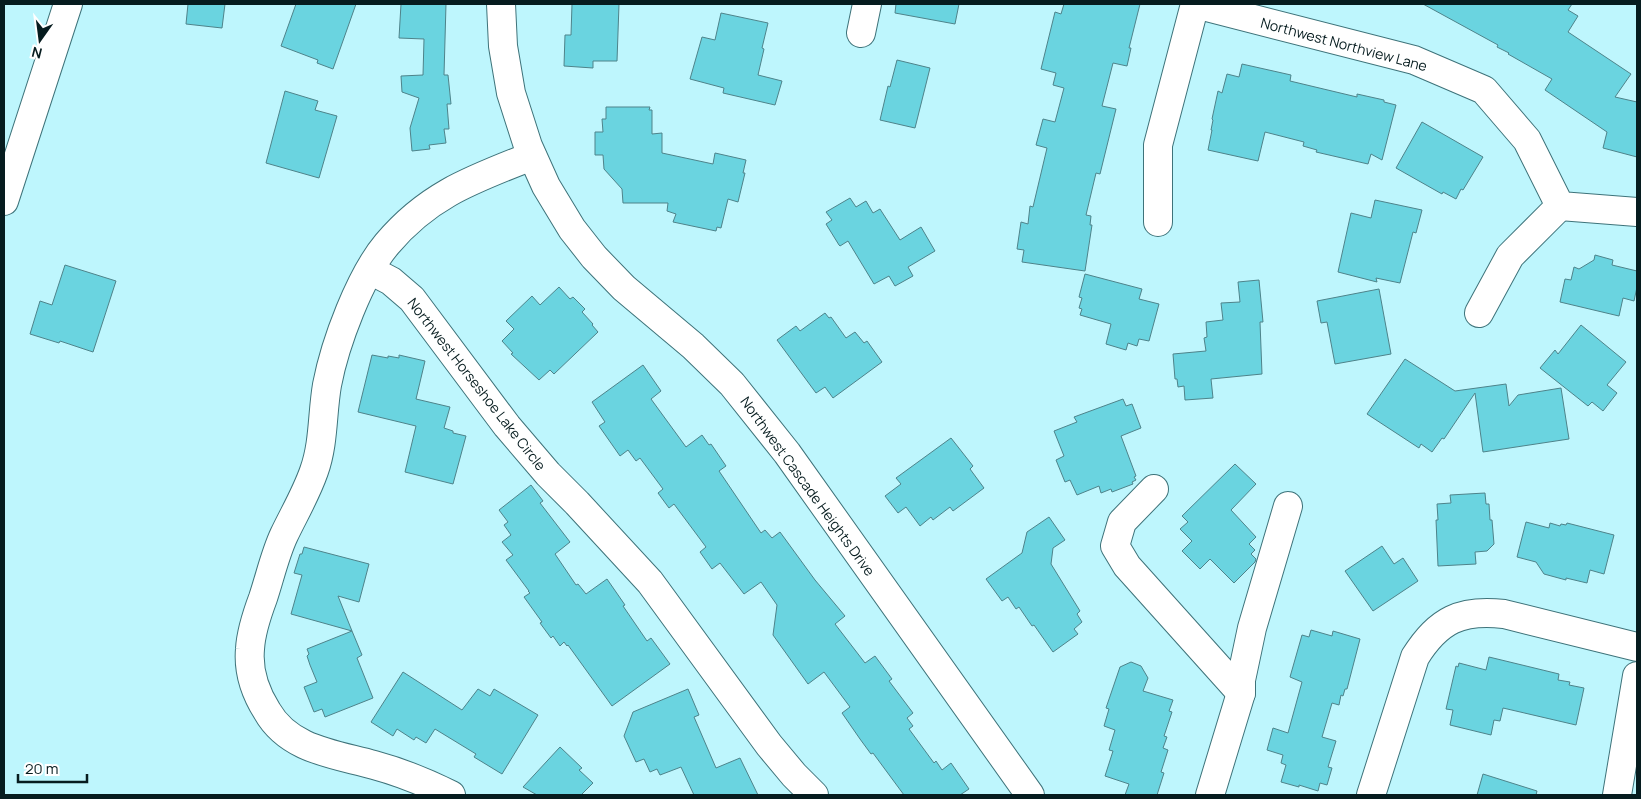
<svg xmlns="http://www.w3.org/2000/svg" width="1641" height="799" viewBox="0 0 1641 799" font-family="Manrope,sans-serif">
<rect width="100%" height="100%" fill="#bef6fd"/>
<!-- building -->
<g fill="#6ad4e0" stroke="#4e838a">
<path d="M188,4H225L222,28L186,24Z"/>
<path d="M296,4H356L333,69L317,63L318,60L281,46Z"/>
<path d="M401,4H446L444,75H448L451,104H447L449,129H444L446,143L429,145L430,149L412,151L410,128L419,98L402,92L401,76L423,75L424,39L399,38Z"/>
<path d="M572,4H619L617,61H593V68L564,66L565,35H571Z"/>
<path d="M896,4H959L955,24L895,13Z"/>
<path d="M1064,4H1140L1129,48H1131L1127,66L1113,63L1102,106L1116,109L1100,174L1096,173L1086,215L1091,216L1090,225H1092L1085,271L1022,262L1024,250L1017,249L1021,222L1028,224L1030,206L1033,207L1047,148L1036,145L1043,119L1055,122L1064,88L1053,85L1056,73L1041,69L1055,12L1061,14Z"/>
<path d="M1423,4H1572L1568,10L1578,16L1568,32L1631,74L1615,97L1637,102V157L1603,148L1607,132L1545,90L1552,79L1508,54L1509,53L1497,47L1498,45Z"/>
<path d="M721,13L768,23L762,48L764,49L758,75L782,81L775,105L723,93L724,88L690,79L702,37L715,40Z"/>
<path d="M897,60L930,68L915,128L880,120L888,86L890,87Z"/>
<path d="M1242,64L1291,75L1290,81L1357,97V94L1384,100V102L1396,105L1382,160L1371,154L1368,164L1316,152L1317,150L1303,146L1304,142L1265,132L1258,161L1208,150L1212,130H1211L1213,120L1212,119L1218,91L1222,93L1227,74L1239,77Z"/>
<path d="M285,91L318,101L315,110L337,116L319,178L266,163Z"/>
<path d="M606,107H650L649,110H652V134L662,133V153L713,164L715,153L746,160L743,173H745L738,202L728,199L721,228L717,227L716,231L673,222L676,214L667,211L668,203H623L622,189L604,169L603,155H595V132H603L602,119H606Z"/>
<path d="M1422,122L1483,157L1463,190L1461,189L1456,199L1443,192L1442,194L1396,168Z"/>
<path d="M850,198L856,207L866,201L873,213L880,209L900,240L921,227L935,251L908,267L913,276L895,286L889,276L874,284L848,241L840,246L839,245L826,224L832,220L826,212Z"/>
<path d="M1375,200L1422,210L1416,233L1413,232L1400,283L1376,278L1377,282L1338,272L1351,213L1371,218Z"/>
<path d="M1595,255L1613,260L1612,265L1637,271V287L1634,301L1623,298L1619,316L1560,302L1565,279L1571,280L1574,267L1579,269L1594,260Z"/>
<path d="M65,265L116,281L93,352L60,341L59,343L30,334L40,301L52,305Z"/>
<path d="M1085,274L1142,289L1139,299L1159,304L1149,341L1139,339L1137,346L1128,343L1126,350L1106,344L1111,324L1080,315L1082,309L1079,308L1082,298L1079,297Z"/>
<path d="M1259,280L1263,322H1260L1262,374L1211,379L1213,398L1185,400L1184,386L1178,387L1177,379H1175L1173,354L1206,351L1204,338L1207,337L1206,322L1223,320L1221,303L1240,302L1238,282Z"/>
<path d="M559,287L570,299L573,297L585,309L582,312L593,324L592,325L598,332L554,374L550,370L539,380L511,354L513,353L502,341L514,329L506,321L532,296L540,305Z"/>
<path d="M1379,289L1391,354L1335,364L1327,322L1321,323L1317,301Z"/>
<path d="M825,313L829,318L831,317L846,338L855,332L864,343L867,341L882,362L833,398L825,387L816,393L777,340L796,326L800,331Z"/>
<path d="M1581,325L1626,362L1607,385L1617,393L1603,411L1592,402L1588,406L1540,368L1555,350L1558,354Z"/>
<path d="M372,355L388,358V356L399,358V355L425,361L416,399L450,407L444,428L453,431V433L466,436L453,484L405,472L416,426L358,412Z"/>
<path d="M1405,359L1455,391L1506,384L1509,406L1518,395L1561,388L1569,439L1483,452L1475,393L1444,439L1442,438L1432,452L1421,444L1419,448L1367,414Z"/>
<path d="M643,365L661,391L651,399L686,447L702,435L709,445L711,444L726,466L719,471L761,533L765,530L772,538L780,532L815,580L845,616L835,624L865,663L875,656L892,679L889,681L913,713L907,718L913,726L909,729L934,763L936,761L942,770L951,763L969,789L960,795H904L873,753L871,754L860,739L842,713L850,707L824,672L808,684L773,635L777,605L761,582L744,594L720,563L712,569L700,552L706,547L674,504L669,508L658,493L663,489L640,458L636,461L628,450L620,456L599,426L605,422L592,402Z"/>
<path d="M1123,399L1126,406L1132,404L1141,428L1121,436L1136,476L1134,477L1136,480L1132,482L1133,484L1112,492L1111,489L1101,493L1099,486L1077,495L1070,480L1065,482L1056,460L1064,456L1054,431L1077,422L1074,417Z"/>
<path d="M951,438L973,466L970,469L984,488L953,511L950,507L933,520L931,517L920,526L906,507L898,513L885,496L901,484L896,478Z"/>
<path d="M1235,464L1256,484L1231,510L1256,537L1249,544L1255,550L1251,554L1256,559L1255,562L1234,583L1210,559L1200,569L1182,551L1192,541L1180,529L1188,522L1182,516Z"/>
<path d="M531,485L543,501L540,503L570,542L555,554L576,585L578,584L586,594L607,579L625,605L623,606L647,641L651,638L670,664L612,706L568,645L567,646L564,642L560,646L553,636L551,638L540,623L542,622L524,597L530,593L528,591H529L506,560L513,555L502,542L511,535L504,525L508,522L499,510Z"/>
<path d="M1485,493L1486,504H1489L1490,520H1492L1494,544L1487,551L1475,552L1476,564L1438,566L1436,520H1438L1437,504L1451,503L1450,495Z"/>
<path d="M1049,517L1065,540L1053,548L1051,564L1080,611L1077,614L1082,622L1074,629L1078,634L1053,652L1034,625L1032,626L1019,607L1016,609L1008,597L1002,601L986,579L1022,553L1027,532Z"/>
<path d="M1526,522L1549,528L1550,523L1560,526L1561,524L1566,525L1567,523L1614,535L1604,574L1590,570L1587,583L1566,578V580L1544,574L1536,562L1517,557Z"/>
<path d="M1382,546L1394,564L1403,558L1418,581L1373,611L1345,571Z"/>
<path d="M304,547L369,564L359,602L338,596L352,631L291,614L302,575L294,573L300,554H302Z"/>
<path d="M1311,630L1332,636L1333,631L1360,639L1347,689H1345L1343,696L1341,695L1339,705L1332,703L1322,737L1336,741L1328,767L1332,768L1327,785L1320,783L1318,791L1299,785V787L1281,782L1286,765L1281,763L1283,755L1267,750L1273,728L1288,733L1302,682L1290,677L1302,635L1309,637Z"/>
<path d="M352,631L362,655L357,658L373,698L325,717L322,709L314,712L304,687L317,682L310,665L307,656L309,654L307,649Z"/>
<path d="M1489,657L1559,674L1558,680L1570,682L1569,685L1584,688L1576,725L1503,708L1500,721L1494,720L1491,735L1450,725L1453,710L1446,709L1456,666L1458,667L1459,663L1486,670Z"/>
<path d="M1131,662L1141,666L1148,678L1143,691L1173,700L1169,711L1172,712L1164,736L1167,737L1163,748L1168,750L1161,772L1164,773L1157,795H1125L1129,784L1105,776L1113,751L1109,750L1115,730L1104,726L1109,709L1106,708L1120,667Z"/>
<path d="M403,672L462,710L478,689L490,696L494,689L538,715L502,774L474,757L476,754L435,729L426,743L416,737L414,740L397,729L393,736L371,722Z"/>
<path d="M688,689L699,715L694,717L716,768L740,758L758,795H694L681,767L660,775L657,769L650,772L644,759L636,762L624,736L633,712Z"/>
<path d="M560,747L582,768L579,770L593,783L581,795H537L523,787Z"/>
<path d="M1483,774L1537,791L1536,795H1477Z"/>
</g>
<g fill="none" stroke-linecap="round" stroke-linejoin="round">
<!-- minor casing -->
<g stroke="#3e737a" stroke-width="30">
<g id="minor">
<path d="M501,4L503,46L511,93L528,146L546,186L572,229L594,257L624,288L693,346L732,384L787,453L1030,795"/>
<path d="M1195,4L1414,60L1484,90L1527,140L1560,206L1637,212"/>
<path d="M861,33L867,4"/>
<path d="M4,201L68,4"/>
<path d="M1158,222V145L1195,4"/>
<path d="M370,270L391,281L412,299L507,426L548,474L577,503L650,582L769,745L794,775L814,795"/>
<path d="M1479,313L1510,256L1560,206"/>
<path d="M1154,489L1122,522L1115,546L1127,566L1241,693"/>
<path d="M451,795C427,783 400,772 374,765C335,754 289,750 267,711C255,692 248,671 250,649C251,631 257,614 263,598C270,577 275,554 284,535C294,514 306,494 314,471C324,443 322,414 327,385C335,343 360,276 387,244C429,194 474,179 532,156"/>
<path d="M1210,795L1241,693V680L1252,628L1288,506"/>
<path d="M1371,795L1415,657C1438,620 1461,609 1504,614L1637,647"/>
<path d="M1617,795L1637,676"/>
</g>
</g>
<!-- minor -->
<use href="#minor" stroke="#fff" stroke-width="28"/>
</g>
<g text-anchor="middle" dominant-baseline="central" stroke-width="4.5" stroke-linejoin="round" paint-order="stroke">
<!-- street labels -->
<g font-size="14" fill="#061c1f" stroke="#fff">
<text transform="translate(1344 44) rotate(15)">Northwest Northview Lane</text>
<text transform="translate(477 384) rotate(52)">Northwest Horseshoe Lake Circle</text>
<text transform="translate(808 486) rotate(54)">Northwest Cascade Heights Drive</text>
</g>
</g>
<!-- border -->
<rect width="1641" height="799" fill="none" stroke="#061c1f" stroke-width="10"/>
<!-- north arrow -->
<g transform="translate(40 40) rotate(194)" stroke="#ffffff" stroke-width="4" paint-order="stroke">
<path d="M0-4L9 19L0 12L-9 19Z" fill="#061c1f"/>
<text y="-8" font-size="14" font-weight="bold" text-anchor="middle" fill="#061c1f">N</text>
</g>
<!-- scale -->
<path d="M18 774v8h69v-8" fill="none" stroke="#061c1f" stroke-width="2.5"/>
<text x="25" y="774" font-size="15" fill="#061c1f" stroke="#ffffff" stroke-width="4" paint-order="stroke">20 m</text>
</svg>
